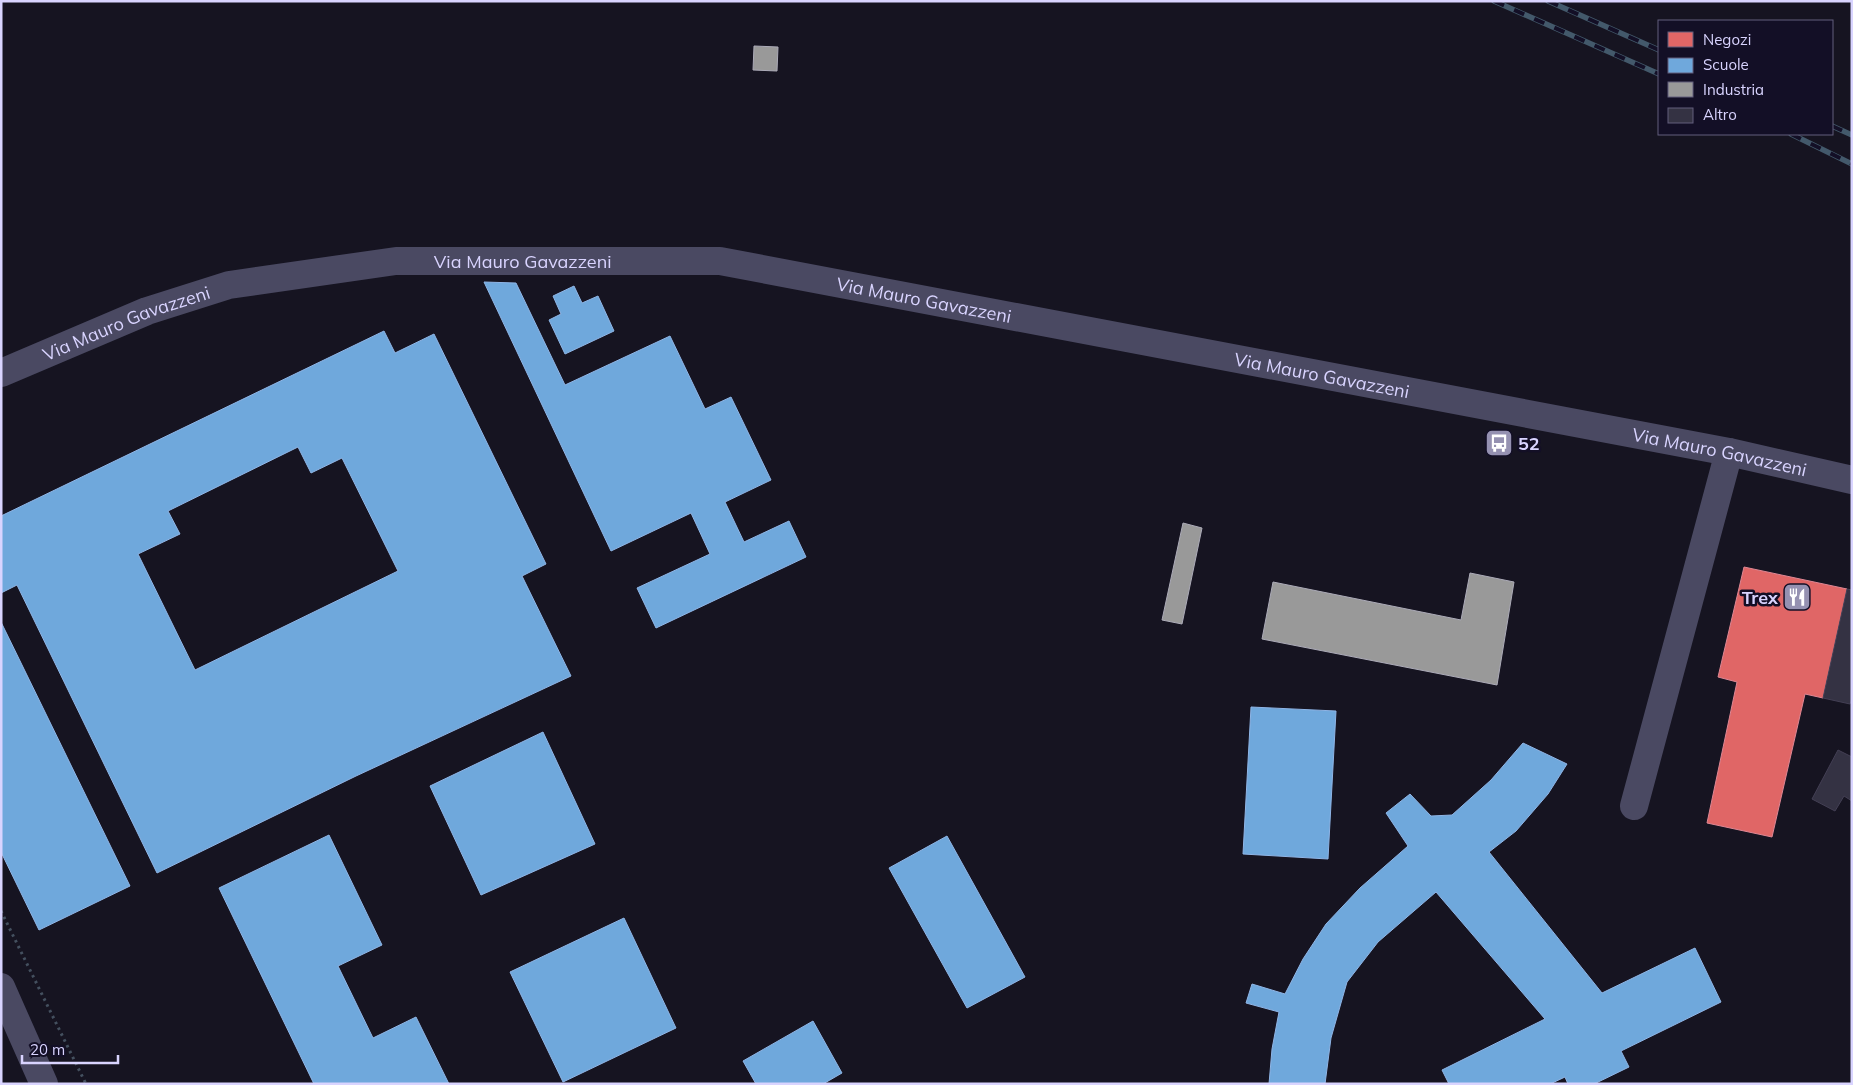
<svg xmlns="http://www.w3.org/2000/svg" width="1853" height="1085" viewBox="0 0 1853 1085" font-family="Mulish,sans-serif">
<rect width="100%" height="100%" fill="#161421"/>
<!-- shops -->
<path fill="#e06666" stroke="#de8794" d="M1744,567L1847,589L1823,698L1805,694L1772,837L1707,823L1737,682L1718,677Z"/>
<!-- schools -->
<g fill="#6fa8dc" stroke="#8fb5e6" fill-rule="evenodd">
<path d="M484,282L516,283L565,385L670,336L705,409L731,397L771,480L725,502L744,542L789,521L806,557L656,628L637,588L710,554L691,513L611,551Z"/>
<path d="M574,286L582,303L598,296L614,331L565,354L549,320L561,314L553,296Z"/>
<path d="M384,331L395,353L434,334L546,564L522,576L571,676L356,776L157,873L17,585L1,593V516ZM298,447L311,473L342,458L398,571L195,670L138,554L180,534L168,511Z"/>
<path d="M1,622L130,886L39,930L1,852Z"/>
<path d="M1251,707L1336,711L1328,859L1243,854Z"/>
<path d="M543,732L595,844L481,895L430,786Z"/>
<path d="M1523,743L1567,764L1548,794L1516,831L1489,852L1602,993L1695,948L1721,1002L1621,1051L1629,1067L1594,1084H1568L1565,1077L1550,1084H1449L1442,1070L1545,1019L1436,892L1378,942L1347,982L1331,1038L1325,1084H1269L1272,1049L1279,1012L1246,1003L1252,984L1285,994L1303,959L1326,924L1360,888L1408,846L1386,813L1410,794L1431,816L1452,815L1491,780Z"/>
<path d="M329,835L382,945L338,966L373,1038L416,1017L449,1084H314L219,888Z"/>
<path d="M947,836L1025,977L967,1008L889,868Z"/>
<path d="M624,918L676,1028L563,1082L510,972Z"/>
<path d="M813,1021L842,1073L823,1084H756L743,1061Z"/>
</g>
<!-- industry -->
<g fill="#999" stroke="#acabb8">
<path d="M754,46L778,47L777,71L753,70Z"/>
<path d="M1183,523L1202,528L1182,624L1162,620Z"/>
<path d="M1470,573L1514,582L1497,685L1262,639L1273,582L1461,620Z"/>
</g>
<!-- building -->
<g fill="#343243" stroke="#433f54">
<path d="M1847,589L1852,590V698L1850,704L1823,698Z"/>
<path d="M1838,750L1852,757V801L1844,796L1835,811L1812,799Z"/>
</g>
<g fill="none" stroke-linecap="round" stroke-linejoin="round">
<!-- path -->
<path stroke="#44505f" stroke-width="3" stroke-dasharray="2.5 4" stroke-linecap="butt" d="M1,911L86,1084"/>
<!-- minor -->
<g stroke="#4a4962" stroke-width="28">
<path id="s1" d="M1,373L147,311L229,285L396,261H720L1729,452L1852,480"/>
<path d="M1634,806L1729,452"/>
<path d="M1,987L44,1084"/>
</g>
<!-- rail casing -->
<g stroke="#43596b" stroke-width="5.5">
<g id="rail">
<path d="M1494,1L1659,74"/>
<path d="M1548,1L1659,50"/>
<path d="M1832,126L1852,135"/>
<path d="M1791,134L1852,164"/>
</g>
</g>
<!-- rail -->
<use href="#rail" stroke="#130f26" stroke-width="4" stroke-dasharray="11" stroke-linecap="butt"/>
</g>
<!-- icons -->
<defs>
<g id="bus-square" transform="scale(1.4375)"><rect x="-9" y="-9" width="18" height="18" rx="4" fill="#9591b1" stroke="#130f26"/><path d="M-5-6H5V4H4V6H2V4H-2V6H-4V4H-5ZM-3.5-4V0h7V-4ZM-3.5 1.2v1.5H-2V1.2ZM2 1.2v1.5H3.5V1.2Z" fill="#fff"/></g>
<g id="restaurant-square" transform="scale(1.4375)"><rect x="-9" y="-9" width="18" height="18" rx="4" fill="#9591b1" stroke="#130f26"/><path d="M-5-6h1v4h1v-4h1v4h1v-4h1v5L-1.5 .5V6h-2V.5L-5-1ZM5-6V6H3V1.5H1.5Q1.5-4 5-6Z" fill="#fff"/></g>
</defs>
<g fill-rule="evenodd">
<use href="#bus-square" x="1499" y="443"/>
<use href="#restaurant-square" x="1797" y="597"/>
</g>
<g text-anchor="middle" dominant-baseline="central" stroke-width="5" stroke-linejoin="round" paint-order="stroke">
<!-- street labels -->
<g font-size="18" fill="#d9d4ff" stroke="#130f26">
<text stroke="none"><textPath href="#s1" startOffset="540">Via Mauro Gavazzeni</textPath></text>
<text stroke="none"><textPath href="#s1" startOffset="945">Via Mauro Gavazzeni</textPath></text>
<text stroke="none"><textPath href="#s1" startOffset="135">Via Mauro Gavazzeni</textPath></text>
<text stroke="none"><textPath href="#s1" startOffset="1350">Via Mauro Gavazzeni</textPath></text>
<text stroke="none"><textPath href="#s1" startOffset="1755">Via Mauro Gavazzeni</textPath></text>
</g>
<!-- poi labels -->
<g font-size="18" font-weight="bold" fill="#d9d4ff" stroke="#130f26" text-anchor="start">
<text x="1518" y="443">52</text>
<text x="1778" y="597" text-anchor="end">Trex</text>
</g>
</g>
<!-- border -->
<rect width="1853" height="1085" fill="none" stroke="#d9d4ff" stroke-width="5"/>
<!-- legend -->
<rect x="1658" y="20" width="175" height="115" fill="#130f26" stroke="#625e7d"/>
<rect x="1668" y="32" width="25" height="15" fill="#e06666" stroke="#625e7d"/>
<text x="1703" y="45" font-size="15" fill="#d9d4ff">Negozi</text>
<rect x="1668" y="58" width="25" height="15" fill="#6fa8dc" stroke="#625e7d"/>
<text x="1703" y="70" font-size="15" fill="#d9d4ff">Scuole</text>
<rect x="1668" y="82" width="25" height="15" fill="#999999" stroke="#625e7d"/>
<text x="1703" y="95" font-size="15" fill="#d9d4ff">Industria</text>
<rect x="1668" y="108" width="25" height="15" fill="#343243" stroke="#625e7d"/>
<text x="1703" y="120" font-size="15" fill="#d9d4ff">Altro</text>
<!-- scale -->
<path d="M22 1055v8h96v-8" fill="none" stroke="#d9d4ff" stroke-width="2.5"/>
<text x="30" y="1055" font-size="15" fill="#d9d4ff" stroke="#130f26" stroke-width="4" paint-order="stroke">20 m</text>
</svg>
